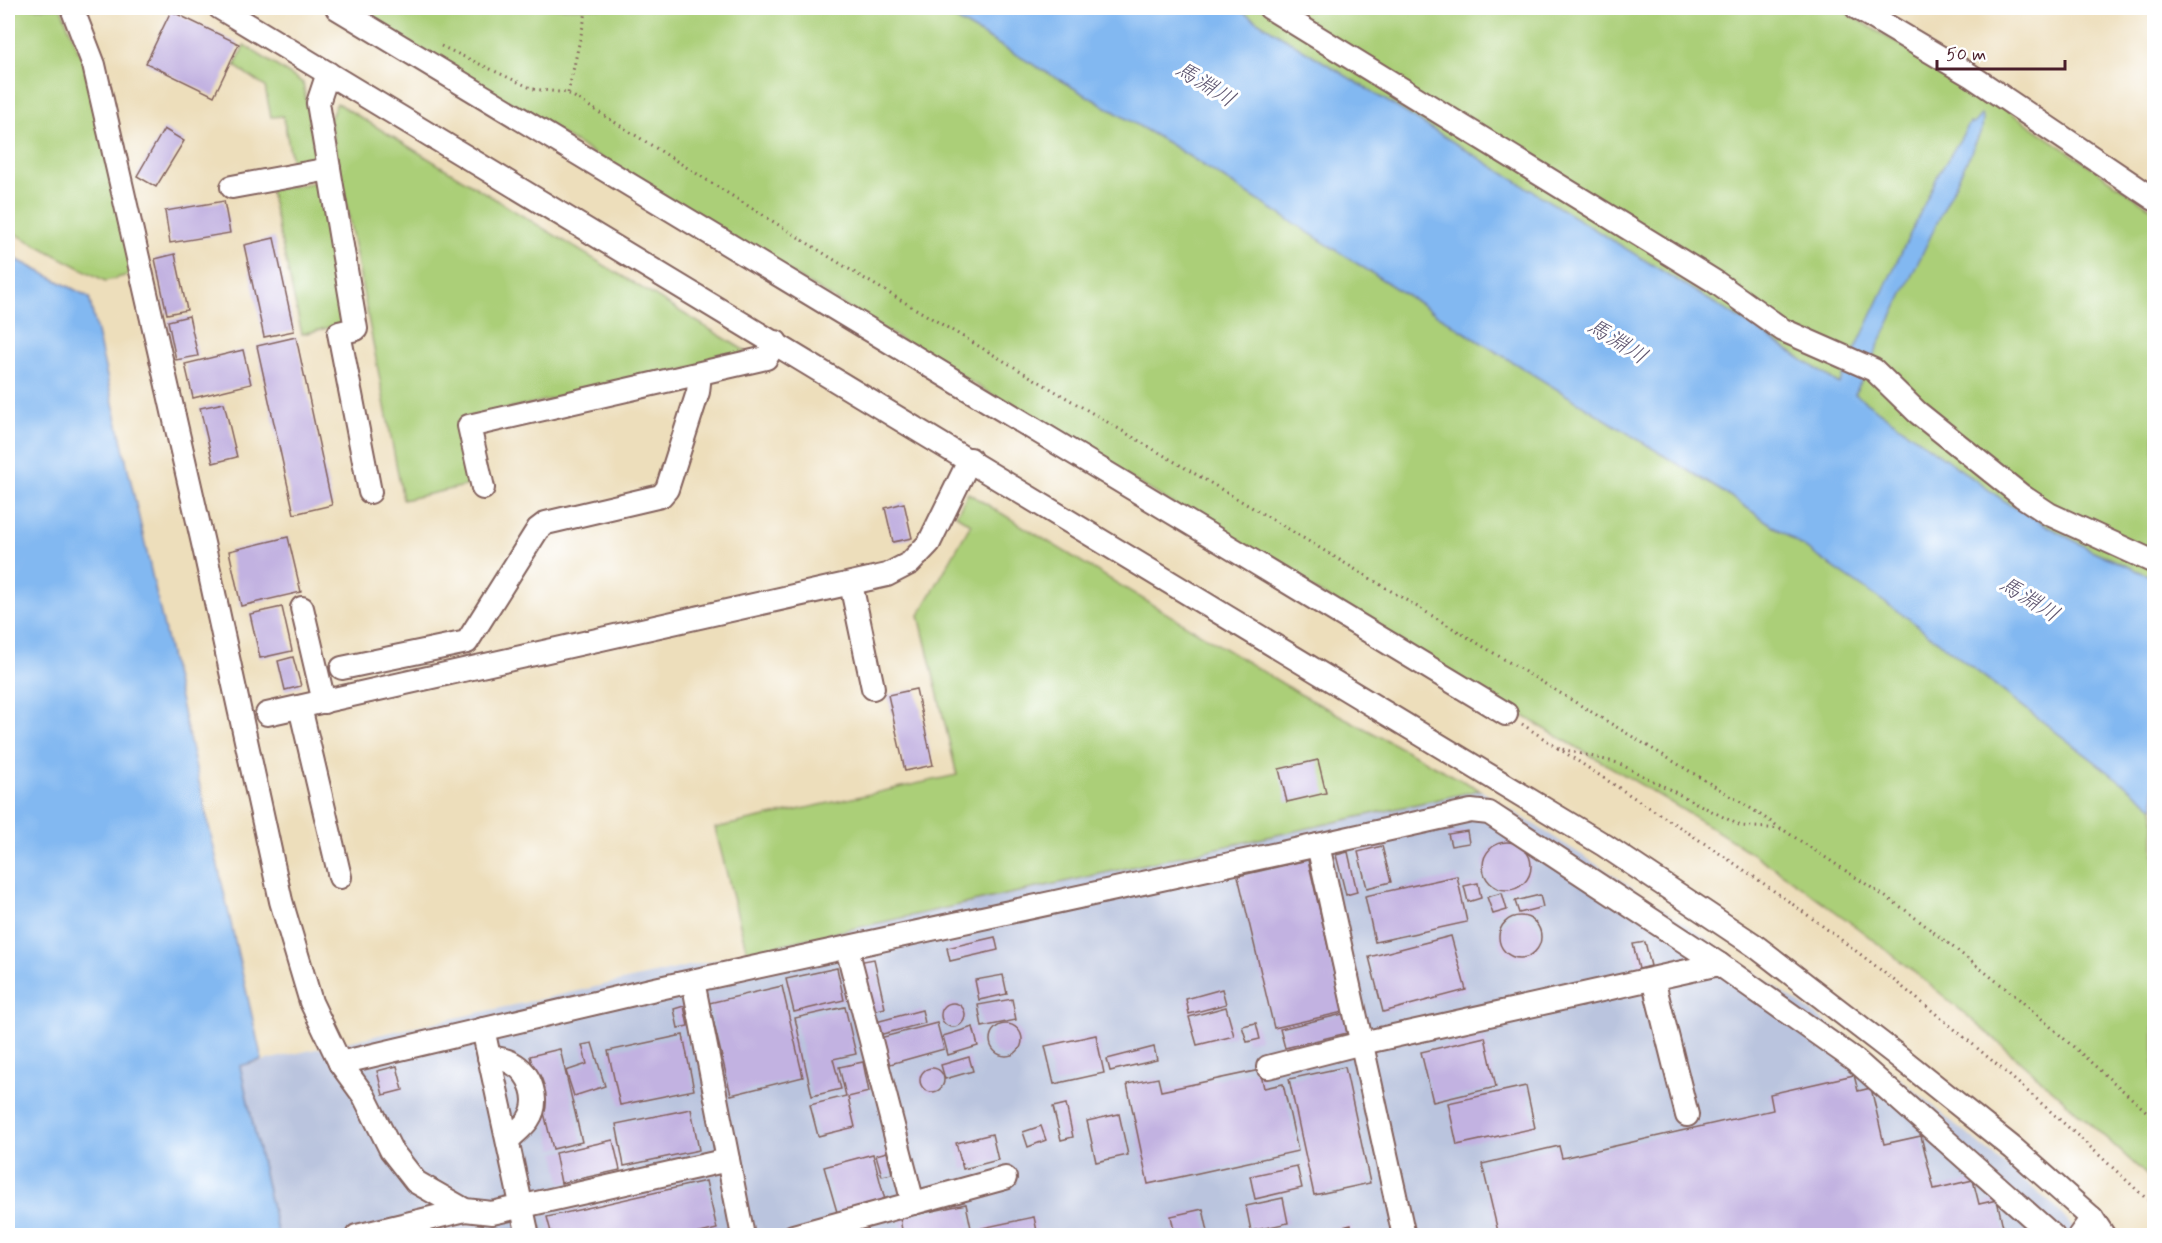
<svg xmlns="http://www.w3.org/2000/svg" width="2162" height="1243" viewBox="0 0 2162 1243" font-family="Mynerve,'Klee One',sans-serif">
<rect width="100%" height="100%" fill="#fff"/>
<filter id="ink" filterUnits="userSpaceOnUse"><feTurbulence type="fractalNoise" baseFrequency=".0167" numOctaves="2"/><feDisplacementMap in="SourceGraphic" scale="12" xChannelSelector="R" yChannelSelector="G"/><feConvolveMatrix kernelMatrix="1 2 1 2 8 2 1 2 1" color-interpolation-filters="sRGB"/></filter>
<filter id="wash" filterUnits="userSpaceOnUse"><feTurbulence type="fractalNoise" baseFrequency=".008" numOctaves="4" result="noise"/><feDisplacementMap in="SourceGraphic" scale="24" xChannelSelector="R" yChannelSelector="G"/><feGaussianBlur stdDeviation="1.35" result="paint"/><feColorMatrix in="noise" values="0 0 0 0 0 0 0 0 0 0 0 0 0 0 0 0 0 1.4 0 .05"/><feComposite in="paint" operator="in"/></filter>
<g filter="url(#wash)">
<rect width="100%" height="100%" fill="#eddebb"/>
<!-- industrial -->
<path fill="#bac4de" d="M1480,790L1629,885L1863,1048L2054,1206L2080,1235H278L240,1066Z"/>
<!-- green -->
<g fill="#abcf78" stroke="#7a7752" stroke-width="1.5">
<path d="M8,8H61L85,67L133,274L105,281L8,230Z"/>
<path d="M353,8H936L1170,144L1469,335L1728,495L1909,619L2154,807V1182C2036,1073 1915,965 1783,874C1708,823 1629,777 1550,732Z"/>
<path d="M1236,8H1838L1990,98L2154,210V578L2091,550L2010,505L1855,394L1756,329Z"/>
<path d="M244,45L303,83L317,165L293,167L283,116L271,117L265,87L235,66Z"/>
<path d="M337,103L752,355L461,419L474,484L403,500L330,119Z"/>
<path d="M317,182L322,188L345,317L343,324L302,334L270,190Z"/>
<path d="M968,493L1300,694L1480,790L747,952L715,828L957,775L919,615L971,524L956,515Z"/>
</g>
<!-- water -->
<g fill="#82b8f1" stroke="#666c8e" stroke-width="1.5">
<path d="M936,8H1236L1756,329L1839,384L1938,175L1970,123L1973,124L1981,115L1983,118L1982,129L1855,394L2010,505L2091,550L2154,578V807L1909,619L1728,495L1469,335L1170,144Z"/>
<path d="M8,255L89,297L262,1060L240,1066L278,1235H8Z"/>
</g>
<g id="blocks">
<!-- building -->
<g fill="#c2b2e1">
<path d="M171,11L239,44L214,96L146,63Z"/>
<path d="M164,129L184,141L156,187L137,176Z"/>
<path d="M224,201L230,233L170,243L165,211Z"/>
<path d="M274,238L294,331L264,337L244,245Z"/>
<path d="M175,254L187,310L167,314L155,259Z"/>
<path d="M189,316L198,356L176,360L168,321Z"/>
<path d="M296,337L332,505L294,514L257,346Z"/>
<path d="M243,350L251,384L193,398L185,364Z"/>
<path d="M224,403L237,457L213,463L200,408Z"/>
<path d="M904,503L912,538L893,542L885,508Z"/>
<path d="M288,537L301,592L241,606L229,551Z"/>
<path d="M282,607L292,651L260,658L250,614Z"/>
<path d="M293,657L301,686L285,690L278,661Z"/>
<path d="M916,689L933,765L905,771L888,695Z"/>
<path d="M1318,760L1326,793L1287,802L1279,769Z"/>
<path d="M1467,831L1469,843L1451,846L1448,834Z"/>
<circle cx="1507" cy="866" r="24"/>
<path d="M1382,846L1391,882L1367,888L1358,852Z"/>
<path d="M1348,852L1357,892L1346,895L1336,855Z"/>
<path d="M1308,860L1343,1012L1274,1028L1238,876Z"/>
<path d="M1457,876L1467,922L1375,942L1365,896Z"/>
<path d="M1478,883L1481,898L1468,902L1464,886Z"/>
<path d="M1502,893L1507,910L1493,914L1487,897Z"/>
<path d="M1540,895L1543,907L1519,913L1515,901Z"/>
<circle cx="1520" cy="937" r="21"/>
<path d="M1451,936L1466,990L1383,1012L1369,957Z"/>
<path d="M995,937L998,950L950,961L947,948Z"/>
<path d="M1645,942L1651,966L1639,969L1633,944Z"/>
<path d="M874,959L885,1008L869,1012L858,962Z"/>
<path d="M837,968L844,1000L794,1012L786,979Z"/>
<path d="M1003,975L1007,994L979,1000L975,980Z"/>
<path d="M782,986L803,1077L731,1095L709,1003Z"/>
<path d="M1222,989L1226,1004L1189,1014L1186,999Z"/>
<path d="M1012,999L1016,1020L982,1027L978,1005Z"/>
<circle cx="953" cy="1015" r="12"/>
<path d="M684,1006L688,1026L678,1028L674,1009Z"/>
<path d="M845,1007L856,1054L833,1059L841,1089L812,1096L795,1018Z"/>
<path d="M1226,1007L1234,1036L1197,1045L1189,1017Z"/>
<path d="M922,1010L925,1023L875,1036L872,1023Z"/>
<path d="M1343,1014L1347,1033L1285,1048L1280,1029Z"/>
<path d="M937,1023L944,1049L883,1066L876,1039Z"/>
<path d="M1256,1023L1260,1039L1247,1042L1242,1026Z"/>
<circle cx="1006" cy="1040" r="16"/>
<path d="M973,1027L978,1046L948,1055L943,1036Z"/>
<path d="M683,1035L694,1090L620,1105L608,1051Z"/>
<path d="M1096,1035L1104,1073L1054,1084L1045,1046Z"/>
<path d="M1485,1037L1496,1087L1433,1102L1421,1052Z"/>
<path d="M592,1043L605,1086L574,1096L566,1071L587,1064L582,1045Z"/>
<path d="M1154,1047L1157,1060L1110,1071L1107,1059Z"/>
<path d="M560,1049L582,1142L553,1149L530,1056Z"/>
<path d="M969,1057L973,1071L945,1079L941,1065Z"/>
<path d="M863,1062L869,1092L848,1097L855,1127L818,1136L810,1105L846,1096L839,1067Z"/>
<path d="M397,1066L403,1090L383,1095L377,1071Z"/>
<path d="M1345,1067L1370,1183L1314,1195L1289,1079Z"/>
<circle cx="932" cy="1080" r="12"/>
<path d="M1260,1070L1264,1088L1283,1084L1298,1151L1148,1184L1127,1084L1158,1078L1161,1091Z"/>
<path d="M1854,1075L1858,1091L1871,1088L1884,1144L1921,1136L1934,1189L1973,1180L1979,1204L1997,1200L2005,1236H1499L1482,1164L1559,1146L1562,1158L1773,1110L1770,1094Z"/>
<path d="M1526,1086L1535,1128L1457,1145L1448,1103Z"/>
<path d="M1066,1104L1073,1137L1061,1140L1053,1107Z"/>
<path d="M691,1109L699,1150L624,1166L616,1124Z"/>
<path d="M1119,1114L1128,1155L1096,1162L1087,1121Z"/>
<path d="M1041,1126L1046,1140L1028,1147L1023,1132Z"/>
<path d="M992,1134L998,1160L963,1169L956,1143Z"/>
<path d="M613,1140L620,1170L561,1183L555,1153Z"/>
<path d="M887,1152L892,1174L882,1176L876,1155Z"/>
<path d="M873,1154L885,1200L837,1212L824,1167Z"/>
<path d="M1297,1166L1302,1188L1255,1199L1250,1176Z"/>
<path d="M706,1181L717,1229L688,1236H552L547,1217Z"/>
<path d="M1283,1198L1288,1223L1251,1231L1246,1206Z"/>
<path d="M966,1204L971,1228L934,1236H903L900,1218Z"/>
<path d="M1203,1209L1209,1236H1175L1171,1216Z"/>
<path d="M1034,1217L1038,1236H984L982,1228Z"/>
<path d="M1351,1225L1353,1236H1309V1235Z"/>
</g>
</g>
</g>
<g filter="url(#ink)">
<use href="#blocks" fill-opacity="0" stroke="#83625d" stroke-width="1.5"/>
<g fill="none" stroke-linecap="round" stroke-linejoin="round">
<!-- minor casing -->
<g stroke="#83625d" stroke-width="26">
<g id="minor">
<path d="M72,8L94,65L205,552L281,901L311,1002L340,1063L364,1096L391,1150L416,1182L465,1210L492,1213L728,1160"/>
<path d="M220,8L1604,845L1754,945L1894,1053L2014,1149L2092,1218L2104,1236"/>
<path d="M337,8L1506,714"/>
<path d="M1270,8L1714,281L1783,330L1874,370L1917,412L2022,496L2049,514L2154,562"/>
<path d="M1857,8L1970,75L2154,199"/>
<path d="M328,73L318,103L356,329L339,333L370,492"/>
<path d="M232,187L329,169"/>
<path d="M483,488L469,426L766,358L776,342"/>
<path d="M851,584L873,688"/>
<path d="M302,608L324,702"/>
<path d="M342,668L467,642L538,529L546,523L661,496L667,489L698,392L700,374"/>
<path d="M300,707L340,877"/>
<path d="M267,714L887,575L910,563L929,543L970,459"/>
<path d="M1318,845L1471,811L1489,813L1719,964L1855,1060L2053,1236"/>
<path d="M847,948L913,1203"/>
<path d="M1653,979L1687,1115"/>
<path d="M693,981L743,1236"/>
<path d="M483,1029L528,1236"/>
<path d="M489,1057C497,1058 506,1059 512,1063C531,1073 541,1101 528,1120C523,1127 514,1134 508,1140"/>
<path d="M340,1063L655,989L1318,845L1404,1236"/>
<path d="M1268,1067L1362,1043L1719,964"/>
<path d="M357,1236L465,1210"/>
<path d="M793,1236L1005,1178"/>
<path d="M2079,1236L2092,1218"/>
</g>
</g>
<!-- path -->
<g stroke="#83625d" stroke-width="3" stroke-dasharray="1.5 4.5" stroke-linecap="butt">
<path d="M441,46L533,89L568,93L860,276L1280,524L1744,804L1904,909L2018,998L2154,1118"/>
<path d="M568,93L587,8"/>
<path d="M1522,724L1558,748L1618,763L1741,826L1781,829"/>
<path d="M1558,748C1630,796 1704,841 1774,891C1909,986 2034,1093 2154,1206"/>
</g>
<!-- minor -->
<use href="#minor" stroke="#fff" stroke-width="22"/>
</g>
</g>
<g text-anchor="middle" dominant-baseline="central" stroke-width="6" stroke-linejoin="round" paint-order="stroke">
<!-- water labels -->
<g font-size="22" font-style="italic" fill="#5e5570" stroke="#fff">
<text transform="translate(1205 85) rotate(32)">馬淵川</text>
<text transform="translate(1617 342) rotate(32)">馬淵川</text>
<text transform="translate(2029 600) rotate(32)">馬淵川</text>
</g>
</g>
<!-- margin -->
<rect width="2162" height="1243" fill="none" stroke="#fff" stroke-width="30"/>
<!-- scale -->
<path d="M1937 60v9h128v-9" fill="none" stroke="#4a1f2b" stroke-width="3"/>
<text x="1946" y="60" font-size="18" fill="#4a1f2b" stroke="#ffffff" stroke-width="4.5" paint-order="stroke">50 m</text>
</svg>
